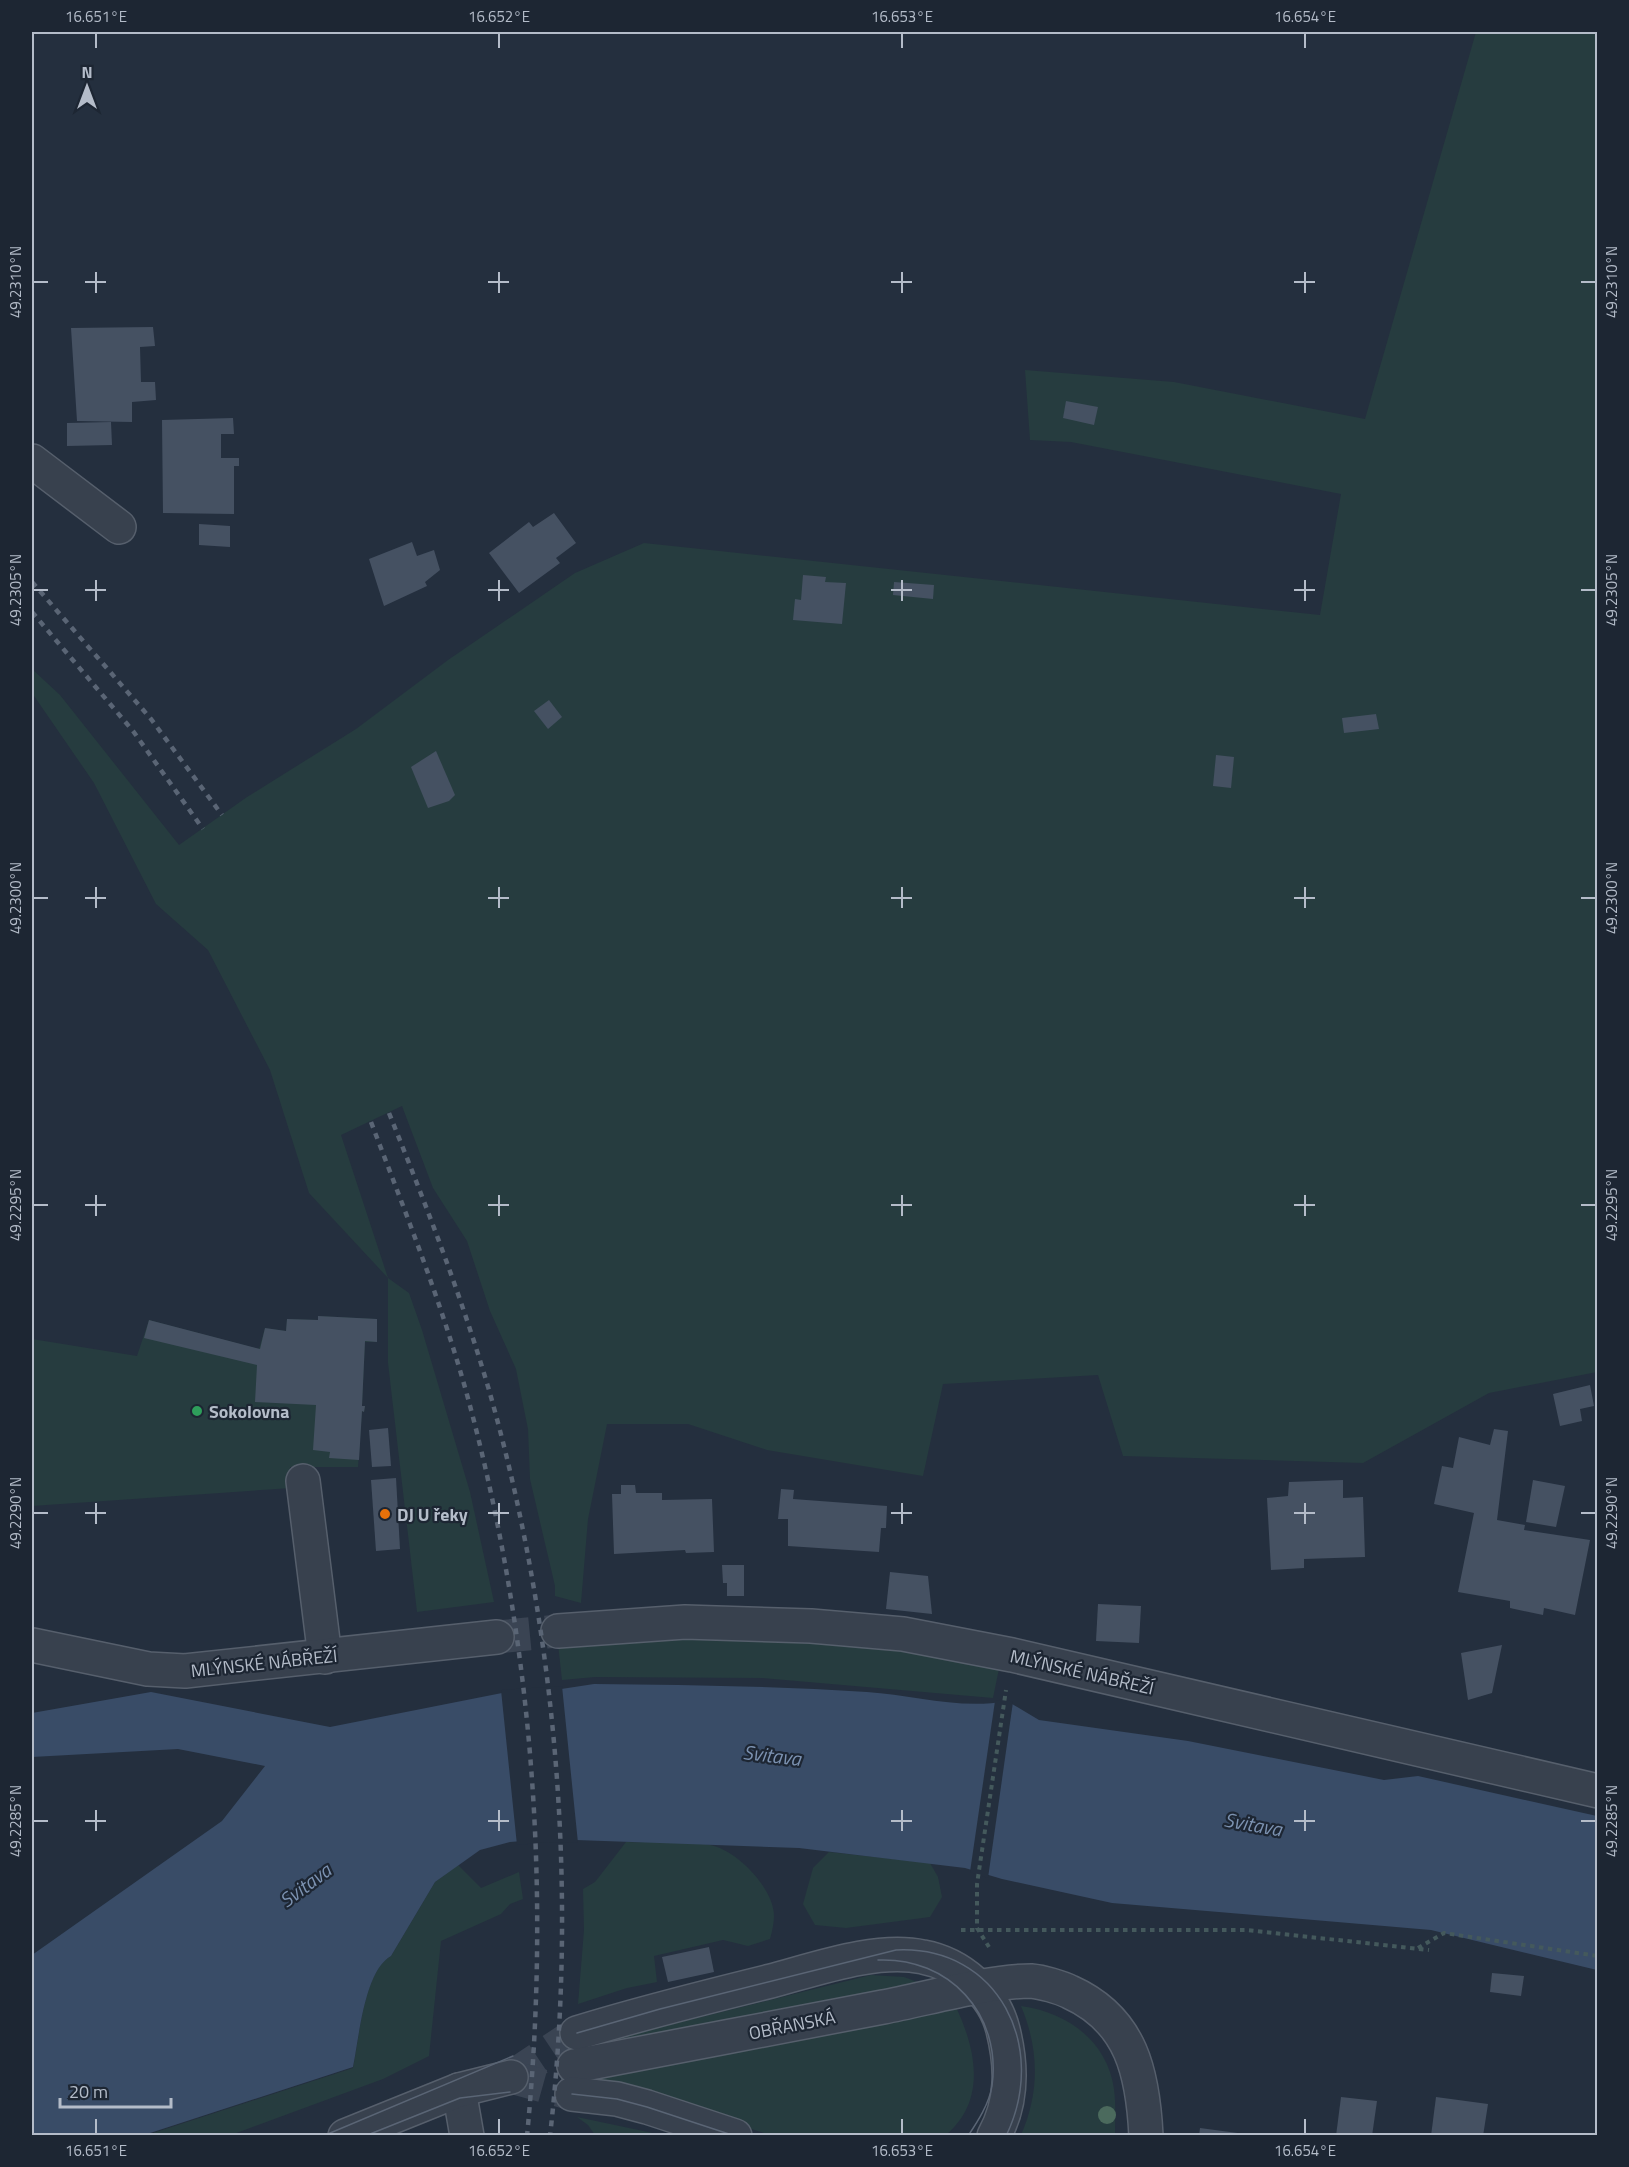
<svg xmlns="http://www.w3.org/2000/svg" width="1629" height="2167" viewBox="0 0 1629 2167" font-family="'Titillium Web',sans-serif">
<rect width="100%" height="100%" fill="#242f3e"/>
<!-- green -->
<g fill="#263c3f">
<path d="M1476,32H1597V1372L1489,1393L1363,1463L1123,1456L1098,1375L943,1384L923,1476L767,1450L688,1424H607L588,1519L581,1603L555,1596V1586L530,1479L528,1429L516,1369L490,1311L467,1241L433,1188L402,1106L341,1135L388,1278L409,1293L422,1330L470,1492L494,1602L417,1612L388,1363V1278L309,1193L270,1070L208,950L156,904L94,783L32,693V669L60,695L179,845L247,797L356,729L448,660L575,573L644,543L1320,615L1341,494L1071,442L1030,440L1025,370L1174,382L1365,419Z"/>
<path d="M318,1316L377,1319V1342H365L362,1406H365L364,1412L362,1411L358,1467H290L291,1488L32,1506V1339L137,1356L149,1320L259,1349L265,1328L286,1331L287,1319L318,1320Z"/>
<path d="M766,1631L1000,1664L993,1698L761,1678L595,1677L562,1680L558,1644Z"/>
<path d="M626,1842C647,1843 695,1840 714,1846C739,1853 774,1889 774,1916C774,1923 772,1932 770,1939L748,1946L723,1940L654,1956L657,1982L627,1988L578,2004L584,1930L583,1889L595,1882Z"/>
<path d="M829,1852L930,1863L938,1877L942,1897L930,1917L846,1928L815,1925L803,1904L813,1868Z"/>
<path d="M458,1865L481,1888L519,1872L523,1899L510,1904L501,1914L441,1941L429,2056L383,2079L231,2135L144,2136L353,2068C359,2039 364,1970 391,1956L435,1882Z"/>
<path d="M871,1975L904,1977L928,1986L687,2032L596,2043Z"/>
<path d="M1021,2006C1066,2012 1107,2040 1114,2089C1116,2104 1115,2120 1115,2135H1021C1040,2092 1039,2049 1021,2006Z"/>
<path d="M956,2007C976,2050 987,2100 946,2135H770L658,2099L583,2082Z"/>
<path d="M577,2117L662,2135H595L588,2125Z"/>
</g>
<!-- water -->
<path fill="#394c67" d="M594,1684C685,1685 776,1686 867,1692C913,1695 961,1710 1007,1701L1039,1720L1188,1741L1384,1780L1418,1776L1597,1816V1970L1431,1930L1112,1903L1002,1879L965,1868L799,1848L548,1839L510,1842L480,1850L435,1882L391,1956C364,1971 359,2039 353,2067L144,2135H32V1955L222,1821L265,1766L178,1749L32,1757V1713L151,1692L330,1727L502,1693H535Z"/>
<!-- pier -->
<g fill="#242f3e">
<path d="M562,1686L578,1843L548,1842L517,1845L501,1690Z"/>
<path d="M1004,1699L1013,1702L988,1878L970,1872L995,1701Z"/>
</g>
<!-- building -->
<g fill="#455162">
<path d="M153,327L155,346L140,347L141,382H155L156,400L132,402V422L77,421L71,328Z"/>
<path d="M1066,401L1098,407L1094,425L1063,418Z"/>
<path d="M233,418L234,434H221V458H239V466H234V514L163,513L162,420Z"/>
<path d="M111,422L112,445L67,446V423Z"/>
<path d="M554,513L576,543L556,558L560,563L519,593L489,553L529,522L533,527Z"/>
<path d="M199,524L230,526V547L199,545Z"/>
<path d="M412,542L417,556L434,550L440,570L425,582L427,586L384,606L369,559Z"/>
<path d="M803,575L826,577L825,582L846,583L842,624L793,620L795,599L801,600Z"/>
<path d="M894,582L934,585L933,599L893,595Z"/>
<path d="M549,700L562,717L548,729L534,711Z"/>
<path d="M1376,714L1379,729L1344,733L1342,718Z"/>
<path d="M436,751L455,795L449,801L428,808L411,767Z"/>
<path d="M1216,755L1234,757L1231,788L1213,786Z"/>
<path d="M318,1316L377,1319V1342L365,1341L362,1406H365L364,1412L362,1411L359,1460L329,1458L330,1452L313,1450L316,1405L255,1402L257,1365L144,1338L149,1320L260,1349L265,1328L286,1331L287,1319L318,1320Z"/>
<path d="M1590,1385L1594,1406L1580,1409L1582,1421L1560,1426L1553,1394Z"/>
<path d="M388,1428L391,1466L372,1467L369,1430Z"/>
<path d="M1494,1429L1508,1431L1497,1520L1525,1525L1524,1530L1590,1540L1575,1615L1544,1608L1543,1615L1510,1608V1601L1458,1592L1474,1513L1434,1504L1442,1466L1453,1468L1459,1437L1490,1445Z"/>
<path d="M396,1478L400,1549L376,1551L371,1480Z"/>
<path d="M1343,1480V1498L1363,1497L1365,1557L1304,1559V1568L1271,1570L1267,1498L1288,1496L1289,1482Z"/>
<path d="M1533,1480L1565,1486L1556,1527L1526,1522Z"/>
<path d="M621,1485H635L636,1493H662V1500L712,1499L714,1552L686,1553L685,1550L614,1554L612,1494H621Z"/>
<path d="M781,1489L794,1490L793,1499L887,1506L886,1528H881L879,1552L788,1546V1519H778Z"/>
<path d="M722,1565H744V1596H727V1583H723Z"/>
<path d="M890,1572L928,1576L932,1614L886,1609Z"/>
<path d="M1098,1604L1141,1606L1139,1643L1096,1641Z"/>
<path d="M1502,1645L1492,1693L1468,1700L1461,1653Z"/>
<path d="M709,1947L714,1972L668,1982L662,1957Z"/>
<path d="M1492,1973L1524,1976L1521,1996L1490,1992Z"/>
<path d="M1341,2097L1377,2101L1372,2136H1336Z"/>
<path d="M1436,2097L1488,2104L1483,2136H1431Z"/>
<path d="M1200,2128L1245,2134V2136H1199Z"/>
</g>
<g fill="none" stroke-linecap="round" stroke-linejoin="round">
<!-- minor-tunnel -->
<g stroke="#3a4453" stroke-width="33" stroke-dasharray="33 16" stroke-linecap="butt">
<path d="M497,1637L558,1631"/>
<path d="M511,2077L577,2033"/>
<path d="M511,2077L572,2094"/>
</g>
<!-- minor casing -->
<g stroke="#565f6c" stroke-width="36">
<g id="minor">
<path d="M32,461L119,527"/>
<path d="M303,1481L325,1657"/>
<path d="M558,1631L685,1622L811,1626L903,1634L1012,1655L1598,1791"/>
<path d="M32,1645L148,1669L185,1671L497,1637"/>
<path d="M577,2033C641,2013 706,1997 771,1981C816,1969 877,1947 923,1957C960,1964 994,1993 1003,2030C1012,2066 1013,2102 994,2136"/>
<path d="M574,2066C677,2046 780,2027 883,2007C926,1999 988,1981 1031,1981C1042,1982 1060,1987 1070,1992C1132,2020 1143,2074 1146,2136"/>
<path d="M459,2090L467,2136"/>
<path d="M572,2094L617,2099L647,2107L735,2136"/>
<path d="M345,2136L459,2090L511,2077"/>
</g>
</g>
<!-- path -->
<g stroke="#44595c" stroke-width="4" stroke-dasharray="4.5 4.5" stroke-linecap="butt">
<path d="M961,1930H1246L1429,1950"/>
<path d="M989,1947L977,1928V1884L1006,1690"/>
<path d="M1418,1948L1444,1933L1598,1956"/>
</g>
<!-- minor -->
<use href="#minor" stroke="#38414e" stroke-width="33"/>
<!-- tram -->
<g stroke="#5a6575" stroke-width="1.5">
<path d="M878,1960C949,1957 1002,2014 992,2086C989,2104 978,2121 968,2136"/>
<path d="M577,2033L660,2009L896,1950C999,1945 1049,2048 1006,2136"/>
<path d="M572,2094L617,2099L647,2107L735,2136"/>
<path d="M323,2136L513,2056"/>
<path d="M365,2136L460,2098L510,2092"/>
</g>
<!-- rail -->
<g stroke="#5a6575" stroke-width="4.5" stroke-dasharray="6 6" stroke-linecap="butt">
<path d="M32,582L151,719L222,815"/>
<path d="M32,612L133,731L203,829"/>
<path d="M389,1113C426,1205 461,1295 489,1390C557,1630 578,1888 550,2136"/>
<path d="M371,1122C406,1214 443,1306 469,1402C533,1643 551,1888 527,2136"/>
</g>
</g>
<!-- trees -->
<circle fill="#4b6a5d" cx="1107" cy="2115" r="9"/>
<!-- ticks -->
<path fill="none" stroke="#b4bcc9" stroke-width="2" d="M96,33V48M499,33V48M902,33V48M1305,33V48M96,272V293M499,272V293M902,272V293M1305,272V293M33,282H48M85,282H106M488,282H509M891,282H912M1294,282H1315M1581,282H1596M96,580V601M499,580V601M902,580V601M1305,580V601M33,590H48M85,590H106M488,590H509M891,590H912M1294,590H1315M1581,590H1596M96,887V908M499,887V908M902,887V908M1305,887V908M33,898H48M85,898H106M488,898H509M891,898H912M1294,898H1315M1581,898H1596M96,1195V1216M499,1195V1216M902,1195V1216M1305,1195V1216M33,1205H48M85,1205H106M488,1205H509M891,1205H912M1294,1205H1315M1581,1205H1596M96,1503V1524M499,1503V1524M902,1503V1524M1305,1503V1524M33,1513H48M85,1513H106M488,1513H509M891,1513H912M1294,1513H1315M1581,1513H1596M96,1810V1831M499,1810V1831M902,1810V1831M1305,1810V1831M33,1821H48M85,1821H106M488,1821H509M891,1821H912M1294,1821H1315M1581,1821H1596M96,2119V2134M499,2119V2134M902,2119V2134M1305,2119V2134"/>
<!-- markers -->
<circle fill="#2e9e5b" stroke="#1d2633" stroke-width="2" cx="197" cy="1411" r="6"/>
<circle fill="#e8710a" stroke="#1d2633" stroke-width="2" cx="385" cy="1514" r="6"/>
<g text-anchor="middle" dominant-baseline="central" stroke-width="4.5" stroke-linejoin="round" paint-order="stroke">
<!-- poi labels -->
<g font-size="18" font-weight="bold" fill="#b4bcc9" stroke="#1d2633" text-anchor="start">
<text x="209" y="1411">Sokolovna</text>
<text x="397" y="1514">DJ U řeky</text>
</g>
<!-- street labels -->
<g font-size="18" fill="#b4bcc9" stroke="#1d2633">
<text transform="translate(264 1663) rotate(-6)">MLÝNSKÉ NÁBŘEŽÍ</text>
<text transform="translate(1082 1672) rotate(13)">MLÝNSKÉ NÁBŘEŽÍ</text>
<text transform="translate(792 2025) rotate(-11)">OBŘANSKÁ</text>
</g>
<!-- water labels -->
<g font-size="20" font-style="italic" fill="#7c92b1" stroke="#1d2633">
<text transform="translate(772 1755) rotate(7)">Svitava</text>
<text transform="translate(1253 1824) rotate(10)">Svitava</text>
<text transform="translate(305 1885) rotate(-37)">Svitava</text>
</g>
</g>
<!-- border -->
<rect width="1629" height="2167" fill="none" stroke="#1d2633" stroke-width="66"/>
<!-- north arrow -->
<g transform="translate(87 87)" stroke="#1d2633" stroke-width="4.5" paint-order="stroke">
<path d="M0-4.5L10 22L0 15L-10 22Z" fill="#b4bcc9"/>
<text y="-9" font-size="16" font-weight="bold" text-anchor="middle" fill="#b4bcc9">N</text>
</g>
<!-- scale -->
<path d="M60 2098v9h111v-9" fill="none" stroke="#b4bcc9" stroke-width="3"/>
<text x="69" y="2098" font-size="18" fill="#b4bcc9" stroke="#1d2633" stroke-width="4.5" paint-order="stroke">20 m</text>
<rect x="33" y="33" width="1563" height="2101" fill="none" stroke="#b4bcc9" stroke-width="2"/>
<g font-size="15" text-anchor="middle" fill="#b4bcc9">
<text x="96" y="22">16.651°E</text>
<text x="499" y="22">16.652°E</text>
<text x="902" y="22">16.653°E</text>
<text x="1305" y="22">16.654°E</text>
<text transform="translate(16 282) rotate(-90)" y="5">49.2310°N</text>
<text transform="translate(1612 282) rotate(-90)" y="5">49.2310°N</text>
<text transform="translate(16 590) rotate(-90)" y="5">49.2305°N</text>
<text transform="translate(1612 590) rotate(-90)" y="5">49.2305°N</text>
<text transform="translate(16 898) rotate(-90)" y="5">49.2300°N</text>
<text transform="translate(1612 898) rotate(-90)" y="5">49.2300°N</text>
<text transform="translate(16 1205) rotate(-90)" y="5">49.2295°N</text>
<text transform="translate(1612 1205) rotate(-90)" y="5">49.2295°N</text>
<text transform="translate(16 1513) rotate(-90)" y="5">49.2290°N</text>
<text transform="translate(1612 1513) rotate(-90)" y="5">49.2290°N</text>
<text transform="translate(16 1821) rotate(-90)" y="5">49.2285°N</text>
<text transform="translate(1612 1821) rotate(-90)" y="5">49.2285°N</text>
<text x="96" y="2156">16.651°E</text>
<text x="499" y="2156">16.652°E</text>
<text x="902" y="2156">16.653°E</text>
<text x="1305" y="2156">16.654°E</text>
</g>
</svg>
